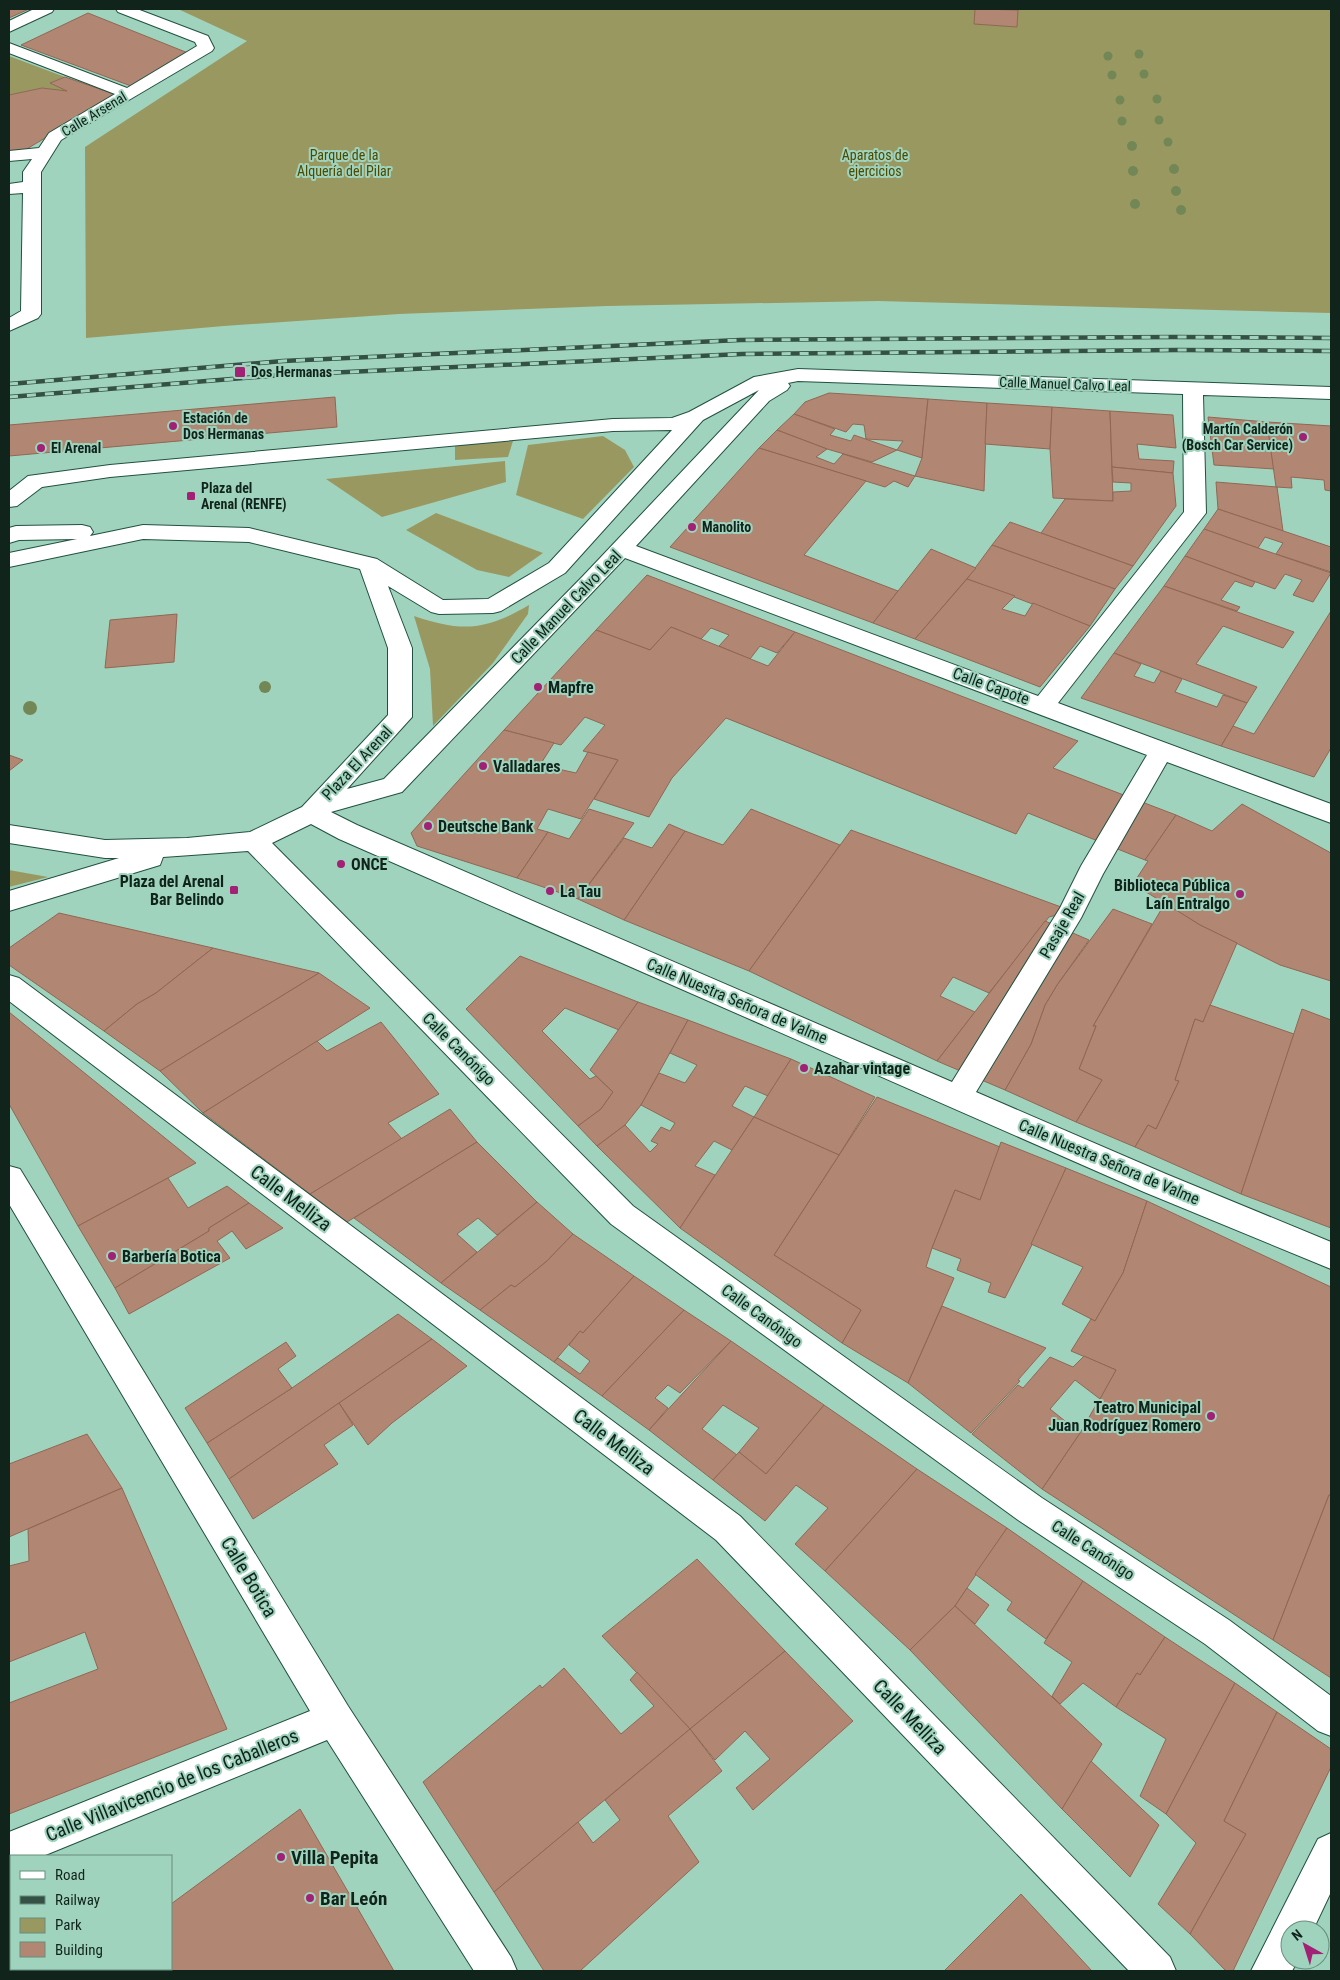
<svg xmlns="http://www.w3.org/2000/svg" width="1340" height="1980" viewBox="0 0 1340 1980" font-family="'Roboto Condensed',sans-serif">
<rect width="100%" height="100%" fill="#a0d3bd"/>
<!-- green -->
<g fill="#9a9861">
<path d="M178,9H1331V313L878,301L607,306L399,314L224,326L86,338L85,147L247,41Z"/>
<path d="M9,56L65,77L50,83L67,91L42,88L9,95Z"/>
<path d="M603,436L625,450L634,467L583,519L516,495L528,445Z"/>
<path d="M513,441L508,457L455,460V445Z"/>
<path d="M505,461L506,482L382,517L326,479Z"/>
<path d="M436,513L543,553L509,577L477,570L406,530Z"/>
<path d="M529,605L528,614L493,663L433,726L430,669L414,616C461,632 485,631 529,605Z"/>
<path d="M9,870L48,877L9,887Z"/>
</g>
<!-- building -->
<g fill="#b18672" stroke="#916754">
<path d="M9,9H29L9,18Z"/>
<path d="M975,9L1018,10L1017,27L974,24Z"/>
<path d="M88,13L188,53L131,86L21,45Z"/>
<path d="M65,77L117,95L25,150L9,152V95L42,88L67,91L50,83Z"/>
<path d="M829,393L928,399L922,458L897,450L903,441L866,439L864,425L853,424L846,432L794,414L805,402Z"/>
<path d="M335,397L337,427L9,456V425Z"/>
<path d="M928,399L987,403L984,491L915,476L922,458Z"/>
<path d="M987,403L1052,407L1050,449L985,444Z"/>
<path d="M1052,407L1110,411L1113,501L1053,498L1050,449Z"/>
<path d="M1110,411L1173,415L1176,448L1137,444L1139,459L1174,461L1173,473L1112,467Z"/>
<path d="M794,414L835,429L830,435L851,441L854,435L897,450L872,462L827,449L777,430Z"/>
<path d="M1208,417L1267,422L1274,469L1214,465Z"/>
<path d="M1267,422L1331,426V491L1325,490L1324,480L1291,477L1292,488L1276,487Z"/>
<path d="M777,430L827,449L816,457L834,464L843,454L915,476L908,487L894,481L885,487L759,448Z"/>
<path d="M759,448L866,481L804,555L898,591L873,623L670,547Z"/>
<path d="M1112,467L1173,473L1176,506L1133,566L1041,533L1065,499L1113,501V492L1131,491V483L1113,482Z"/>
<path d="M1216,482L1277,487L1283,531L1218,509Z"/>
<path d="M1218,509L1331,547V572L1276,554L1283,543L1265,537L1258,548L1204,529Z"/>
<path d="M1010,522L1041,533L1133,566L1115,589L992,545Z"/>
<path d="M1204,529L1258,548L1331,573L1313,602L1293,595L1302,580L1285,574L1275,589L1185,556Z"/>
<path d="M992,545L1115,589L1090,626L967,579Z"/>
<path d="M931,549L976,568L915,639L873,623Z"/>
<path d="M1185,556L1255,582L1252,587L1235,581L1221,600L1240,607L1237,611L1164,586Z"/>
<path d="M647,575L795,632L777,653L760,646L750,659L719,646L729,635L711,628L701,639L671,627L650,650L596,630Z"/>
<path d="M967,579L1015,596L1002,609L1025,616L1033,603L1090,626L1040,687L915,639Z"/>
<path d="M1164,586L1294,632L1283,648L1223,626L1196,664L1257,687L1247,703L1114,653Z"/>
<path d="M1331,611V748L1314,777L1221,746L1233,726L1254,734Z"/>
<path d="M177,614L174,662L105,668L110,620Z"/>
<path d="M671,627L768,666L795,632L1078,741L1053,768L1176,815L1145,860L1028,813L1016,834L726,718L672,778L649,817L594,799L618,760L583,751L605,725L585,717L561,745L504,730L596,630L650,650Z"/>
<path d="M1114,653L1141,664L1134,676L1154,683L1161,671L1182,679L1175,692L1217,707L1223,695L1247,703L1221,746L1081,698Z"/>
<path d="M504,730L554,743L540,765L576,773L588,752L618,760L581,819L548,809L537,829L548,832L517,878L417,846L411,833Z"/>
<path d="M9,755L23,760L9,771Z"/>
<path d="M1242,804L1331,853V981L1280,965L1200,925L1133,884L1148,861L1145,860L1176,815L1212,831Z"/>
<path d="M589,809L634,823L578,899L517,878L548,832L569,839Z"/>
<path d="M751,809L840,845L749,971L624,920L685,831L723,845Z"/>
<path d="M669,824L685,831L624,920L578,899L624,838L652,848Z"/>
<path d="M851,830L1072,911L1049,917L989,993L953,977L940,996L975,1012L937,1061L749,971Z"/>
<path d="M1165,903L1200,925L1237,943L1203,1022L1195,1019L1175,1080L1179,1081L1156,1129L1148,1125L1135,1147L1076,1122L1102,1080L1079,1069L1096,1026H1093Z"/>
<path d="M1113,909L1152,924L1093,1026H1096L1079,1069L1102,1080L1076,1122L1005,1090L1031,1044L1045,1005L1057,985Z"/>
<path d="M59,913L213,948L156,993L137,1004L104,1031L9,965V948Z"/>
<path d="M1045,921L1089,940L1057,985L1045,1005L1031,1044L1005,1090L937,1061Z"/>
<path d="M213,948L319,973L160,1071L104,1031L137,1004L156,993Z"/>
<path d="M520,956L638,1002L619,1030L565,1008L542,1031L590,1079L596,1076L613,1092L601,1109L578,1126L466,1009Z"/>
<path d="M319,973L370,1008L203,1113L160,1071Z"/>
<path d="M638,1002L688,1020L641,1105L625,1125L597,1146L578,1126L601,1109L613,1092L590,1070Z"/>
<path d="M1210,1005L1294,1034L1241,1194L1135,1147L1148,1125L1156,1129L1179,1081L1175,1080L1195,1019L1203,1022Z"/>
<path d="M1302,1009L1331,1020V1228L1241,1194Z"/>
<path d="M9,1012L196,1163L78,1226L9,1104Z"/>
<path d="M688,1020L791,1059L768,1096L745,1086L732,1106L754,1117L732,1150L714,1141L695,1166L715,1175L680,1228L597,1146L625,1125L650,1152L658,1144L651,1141L661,1127L670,1131L675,1123L641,1105L659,1073L685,1083L697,1065L670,1053Z"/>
<path d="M381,1022L439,1094L388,1123L402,1139L310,1194L203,1113L317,1041L327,1051Z"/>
<path d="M791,1059L875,1097L839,1155L754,1117Z"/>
<path d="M877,1097L1000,1147L980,1200L955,1190L932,1248L926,1267L954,1278L908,1383L842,1343L861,1310L774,1255Z"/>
<path d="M450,1109L477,1142L347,1222L310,1194Z"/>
<path d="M754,1117L839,1155L774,1255L861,1310L842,1343L680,1228Z"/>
<path d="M477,1142L537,1202L497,1235L478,1218L457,1234L477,1252L441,1283L354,1218Z"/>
<path d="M1001,1142L1066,1168L1040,1229L1005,1298L988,1292L991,1283L957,1270L961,1259L932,1248L955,1190L980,1200Z"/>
<path d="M1066,1168L1147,1201L1123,1273L1095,1321L1062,1304L1083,1267L1031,1244Z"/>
<path d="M168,1178L188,1208L227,1186L249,1203L209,1228V1231L115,1288L78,1226Z"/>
<path d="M1147,1201L1331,1287V1495H1329L1273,1640L1042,1489L1080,1433L1116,1370L1071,1351L1091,1319L1095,1321L1123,1273Z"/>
<path d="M537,1202L573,1234L547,1261L515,1287L511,1285L480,1310L441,1283Z"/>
<path d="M249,1203L283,1228L246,1249L232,1231L217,1241L230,1258L129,1314L115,1288L209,1231V1228Z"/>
<path d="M573,1234L634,1276L583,1333L580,1331L554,1362L480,1310L511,1285L515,1287L547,1261Z"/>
<path d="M634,1276L684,1310L602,1396L554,1362L558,1358L580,1374L590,1361L569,1345L580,1331L583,1333Z"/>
<path d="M942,1306L1046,1348L1018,1380L1020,1381L971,1433L908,1383Z"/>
<path d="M684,1310L731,1341L680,1393L668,1385L655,1398L668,1408L649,1430L602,1396Z"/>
<path d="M398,1314L432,1339L229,1479L207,1443L292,1388Z"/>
<path d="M432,1339L467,1366L392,1423L368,1445L339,1403Z"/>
<path d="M731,1341L824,1405L766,1474L739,1452L759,1428L723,1405L702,1429L737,1455L713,1480L649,1430Z"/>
<path d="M286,1342L296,1356L278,1369L292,1388L207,1443L185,1408Z"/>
<path d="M1084,1356L1116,1370L1100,1399L1075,1380L1050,1409L1080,1433L1042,1489L972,1434L1018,1385L1023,1388L1050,1357L1073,1367Z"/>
<path d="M339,1403L353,1425L324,1445L338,1464L253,1519L229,1479Z"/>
<path d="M824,1405L917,1469L825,1571L795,1544L828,1508L796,1485L765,1521L713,1480L739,1452L766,1474Z"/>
<path d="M87,1434L122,1488L9,1537V1464Z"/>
<path d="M917,1469L1007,1528L955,1606L910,1650L825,1571Z"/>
<path d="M122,1488L227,1729L9,1814V1703L98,1669L85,1632L9,1662V1566L29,1561L28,1529Z"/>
<path d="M1329,1495H1331V1678L1273,1640Z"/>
<path d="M1007,1528L1083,1581L1046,1639L1007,1610L1012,1602L975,1574Z"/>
<path d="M697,1559L785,1651L690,1729L602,1636Z"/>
<path d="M1083,1581L1165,1637L1140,1675L1137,1673L1116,1707L1083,1683L1060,1704L1052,1696L1072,1662L1044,1643Z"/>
<path d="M967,1588L989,1605L975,1624L955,1606Z"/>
<path d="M955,1606L1102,1744L1062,1809L910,1650Z"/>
<path d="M1165,1637L1235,1683L1166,1814L1140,1796L1166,1739L1116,1707L1137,1673L1140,1675Z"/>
<path d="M785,1651L853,1721L753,1810L736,1788L770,1759L745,1731L715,1760L690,1729Z"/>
<path d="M564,1668L621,1734L654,1706L630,1680L637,1672L690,1729L494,1892L423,1782L540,1685L542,1688Z"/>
<path d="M1235,1683L1277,1712L1224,1821L1246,1834L1190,1934L1158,1904L1196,1843L1166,1814Z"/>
<path d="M1277,1712L1331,1749V1767L1233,1971H1226L1190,1934L1246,1834L1224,1821Z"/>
<path d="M690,1729L722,1771L668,1816L699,1862L580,1971H544L494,1892L578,1822L593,1843L620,1820L605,1800Z"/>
<path d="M1091,1761L1159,1825L1130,1877L1062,1809Z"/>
<path d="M300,1809L394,1971H112L115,1969H171V1904Z"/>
<path d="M1021,1894L1092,1971H944Z"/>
</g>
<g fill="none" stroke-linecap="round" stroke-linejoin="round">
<!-- minor casing -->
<g stroke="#215140" stroke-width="2">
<g id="minor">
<path d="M34,9H54L52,12L9,32V21Z"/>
<path d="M116,9H137L208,36L214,48L212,51L61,140L41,172V314L38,318L9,331V318L21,311L23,193L9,194V184L23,182V172L32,159L9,161V151L39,148L49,133L115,94L9,53V43L127,88L197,46L195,42L118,12Z"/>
<path d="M798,369L1331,387V399L1203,395L1206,513L1058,703L1331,804V823L1167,762L1103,874L1081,918L976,1092L1166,1174L1331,1242V1269L1144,1192L339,839L311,824L272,843L633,1206L1042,1498L1229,1620L1331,1696V1736L1318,1731L1205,1644L1018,1520L611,1224L248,851L163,857L160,865L9,911V891L119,858H105L9,843V825L105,840L187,838L250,832L302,807L388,715V648L360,569L249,542L143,539L9,567V553L77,539L19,540L9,543V528L16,526L82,525L90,527L93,532L90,536L143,525L249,528L377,559L443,600L488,599L549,563L672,430L613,431L110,477L42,487L17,506L9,507V491L28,476L110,465L613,419L672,418L689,412L754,377ZM798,381L1183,394L1184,512L1038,696L636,546L769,401L787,390L790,386L788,383ZM759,390L583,576L384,779L347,789L412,717V648L388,586L431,612L439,614L493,613L501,611L565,573L703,420ZM625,558L1147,755L1081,866L1060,908L952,1082L357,825L331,812L402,792Z"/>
<path d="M9,975L19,978L740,1516L1170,1957L1176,1971H1129L716,1540L9,1001Z"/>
<path d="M9,1166L20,1169L348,1706L511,1957L517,1971H474L327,1740L43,1856H11V1869L9,1870V1832L310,1711L9,1204Z"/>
<path d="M1331,1833V1892L1313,1930H1290V1960H1298L1292,1971H1251L1318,1839Z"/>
</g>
</g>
<!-- minor -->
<use href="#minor" fill="#fff" fill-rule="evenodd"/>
<!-- rail casing -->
<g stroke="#355145" stroke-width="4.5">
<g id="rail">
<path d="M9,384L283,361L740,340L1174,337L1331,338"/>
<path d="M9,397L282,375L742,354L1178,350L1331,351"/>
</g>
</g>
<!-- rail -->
<use href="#rail" stroke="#a0d3bd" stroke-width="3" stroke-dasharray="9" stroke-linecap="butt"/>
</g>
<!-- trees -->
<g fill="#728755">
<circle cx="1139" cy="54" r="4.5"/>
<circle cx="1108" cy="56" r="4.5"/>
<circle cx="1144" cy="74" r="4.5"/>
<circle cx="1112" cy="75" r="4.5"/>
<circle cx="1157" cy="99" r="4.5"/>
<circle cx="1120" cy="100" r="4.5"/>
<circle cx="1159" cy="120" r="4.5"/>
<circle cx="1122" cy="121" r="4.5"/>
<circle cx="1168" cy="142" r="4.5"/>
<circle cx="1132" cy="146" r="5"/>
<circle cx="1174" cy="169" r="5"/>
<circle cx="1133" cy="171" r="5"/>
<circle cx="1176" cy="191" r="5"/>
<circle cx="1135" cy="204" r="5"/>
<circle cx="1181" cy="210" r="5"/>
<circle cx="265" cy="687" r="6"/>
<circle cx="30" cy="708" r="7"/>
</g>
<!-- markers -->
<g fill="#a12174" stroke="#a0d3bd" stroke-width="2">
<rect x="234" y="366" width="12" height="12" rx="2.5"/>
<circle cx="173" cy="426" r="5"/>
<circle cx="1303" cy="437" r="5"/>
<circle cx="41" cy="448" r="5"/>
<rect x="186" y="491" width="10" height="10" rx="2.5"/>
<circle cx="692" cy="527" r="5"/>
<circle cx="538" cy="687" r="5"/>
<circle cx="483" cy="766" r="5"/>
<circle cx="428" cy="826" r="5"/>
<circle cx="341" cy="864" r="5"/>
<rect x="229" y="885" width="10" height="10" rx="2.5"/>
<circle cx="550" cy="891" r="5"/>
<circle cx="1240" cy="894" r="5"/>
<circle cx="804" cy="1068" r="5"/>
<circle cx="112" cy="1256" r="5"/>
<circle cx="1211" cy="1416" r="5"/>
<circle cx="281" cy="1857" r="5"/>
<circle cx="310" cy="1898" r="5"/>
</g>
<g text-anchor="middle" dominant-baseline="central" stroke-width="4" stroke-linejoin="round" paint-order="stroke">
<!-- far-street labels -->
<g font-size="14" fill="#10241c" stroke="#a0d3bd">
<text transform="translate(94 114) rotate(-31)">Calle Arsenal</text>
<text transform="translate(1065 384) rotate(2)">Calle Manuel Calvo Leal</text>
</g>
<!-- far-park labels -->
<g font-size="14" fill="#4c4900" stroke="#a0d3bd">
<text x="344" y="155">Parque de la<tspan x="344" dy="16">Alquería del Pilar</tspan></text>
<text x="875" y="155">Aparatos de<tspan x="875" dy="16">ejercicios</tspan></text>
</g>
<!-- far-poi labels -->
<g font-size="14" font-weight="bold" fill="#10241c" stroke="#a0d3bd" text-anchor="start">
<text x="251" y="372">Dos Hermanas</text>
<text x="183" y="418">Estación de<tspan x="183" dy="16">Dos Hermanas</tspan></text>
<text x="1293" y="429" text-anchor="end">Martín Calderón<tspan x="1293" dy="16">(Bosch Car Service)</tspan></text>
<text x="51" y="448">El Arenal</text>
<text x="201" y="488">Plaza del<tspan x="201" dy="16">Arenal (RENFE)</tspan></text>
<text x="702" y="527">Manolito</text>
</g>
<!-- street labels -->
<g font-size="16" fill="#10241c" stroke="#a0d3bd">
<text transform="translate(566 607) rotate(-46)">Calle Manuel Calvo Leal</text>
<text transform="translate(991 686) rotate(20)">Calle Capote</text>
<text transform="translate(357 763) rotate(-47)">Plaza El Arenal</text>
<text transform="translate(1062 925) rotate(-60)">Pasaje Real</text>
<text transform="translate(737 1001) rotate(23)">Calle Nuestra Señora de Valme</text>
<text transform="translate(459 1049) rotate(45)">Calle Canónigo</text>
<text transform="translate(1109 1162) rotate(23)">Calle Nuestra Señora de Valme</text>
<text transform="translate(762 1316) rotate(36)">Calle Canónigo</text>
<text transform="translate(1093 1550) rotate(33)">Calle Canónigo</text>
</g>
<!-- poi labels -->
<g font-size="16" font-weight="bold" fill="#10241c" stroke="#a0d3bd" text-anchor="start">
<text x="548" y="687">Mapfre</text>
<text x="493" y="766">Valladares</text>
<text x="438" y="826">Deutsche Bank</text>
<text x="351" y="864">ONCE</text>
<text x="224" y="881" text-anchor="end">Plaza del Arenal<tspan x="224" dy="18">Bar Belindo</tspan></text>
<text x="1230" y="885" text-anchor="end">Biblioteca Pública<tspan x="1230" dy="18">Laín Entralgo</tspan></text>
<text x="560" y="891">La Tau</text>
<text x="814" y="1068">Azahar vintage</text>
<text x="122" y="1256">Barbería Botica</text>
<text x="1201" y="1407" text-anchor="end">Teatro Municipal<tspan x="1201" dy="18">Juan Rodríguez Romero</tspan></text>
</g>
<!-- near-street labels -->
<g font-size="19" fill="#10241c" stroke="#a0d3bd">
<text transform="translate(291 1198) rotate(37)">Calle Melliza</text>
<text transform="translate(614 1442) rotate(37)">Calle Melliza</text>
<text transform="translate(249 1577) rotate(59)">Calle Botica</text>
<text transform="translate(910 1717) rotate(46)">Calle Melliza</text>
<text transform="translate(172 1785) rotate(-22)">Calle Villavicencio de los Caballeros</text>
</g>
<!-- near-poi labels -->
<g font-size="19" font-weight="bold" fill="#10241c" stroke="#a0d3bd" text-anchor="start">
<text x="291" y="1857">Villa Pepita</text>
<text x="320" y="1898">Bar León</text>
</g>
</g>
<!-- border -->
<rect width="1340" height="1980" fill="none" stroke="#10241c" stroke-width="20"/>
<!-- legend -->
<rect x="10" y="1855" width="162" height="115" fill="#a0d3bd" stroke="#668d7d"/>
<rect x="20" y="1871" width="25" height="8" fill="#ffffff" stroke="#668d7d"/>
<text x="55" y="1880" font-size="15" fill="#10241c">Road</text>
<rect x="20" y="1896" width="25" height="8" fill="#355145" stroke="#668d7d"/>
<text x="55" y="1905" font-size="15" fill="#10241c">Railway</text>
<rect x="20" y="1918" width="25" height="15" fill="#9a9861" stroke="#668d7d"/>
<text x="55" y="1930" font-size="15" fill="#10241c">Park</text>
<rect x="20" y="1942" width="25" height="15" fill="#b18672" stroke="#668d7d"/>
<text x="55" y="1955" font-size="15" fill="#10241c">Building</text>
<!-- north arrow -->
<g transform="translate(1305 1945) rotate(321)"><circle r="24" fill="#a0d3bd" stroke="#668d7d"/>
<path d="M0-4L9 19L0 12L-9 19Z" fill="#a12174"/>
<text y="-8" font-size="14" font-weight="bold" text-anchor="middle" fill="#10241c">N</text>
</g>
</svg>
